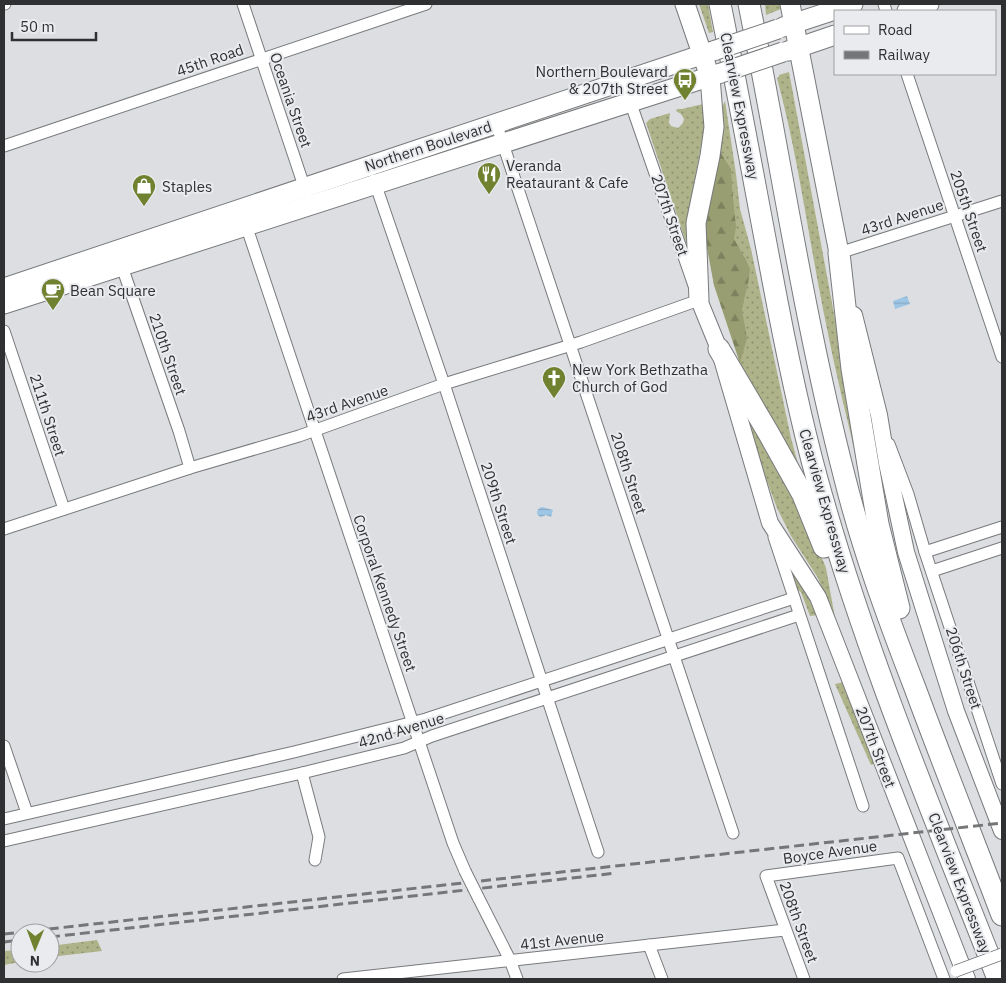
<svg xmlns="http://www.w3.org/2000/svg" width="1006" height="983" viewBox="0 0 1006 983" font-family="'IBM Plex Sans',sans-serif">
<defs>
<pattern id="grass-dots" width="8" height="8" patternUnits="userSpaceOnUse" patternTransform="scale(1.25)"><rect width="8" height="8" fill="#aeb389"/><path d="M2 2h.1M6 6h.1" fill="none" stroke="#8e9271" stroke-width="1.8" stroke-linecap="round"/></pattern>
<pattern id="forest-firs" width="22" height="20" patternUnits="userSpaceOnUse" patternTransform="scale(1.25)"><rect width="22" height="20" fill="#999e72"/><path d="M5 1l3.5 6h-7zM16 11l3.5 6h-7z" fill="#7d815e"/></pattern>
<pattern id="water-rules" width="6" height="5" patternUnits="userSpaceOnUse" patternTransform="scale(1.25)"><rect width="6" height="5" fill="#9ec6e5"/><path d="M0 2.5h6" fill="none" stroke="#88aac5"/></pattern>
</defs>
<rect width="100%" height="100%" fill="#dcdee1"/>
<!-- grass -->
<g fill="url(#grass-dots)">
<path d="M699,4H708L713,32L709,33Z"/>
<path d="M765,4H780L781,9L766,15Z"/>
<path d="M789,72L835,319L863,485C849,428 835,371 824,314C808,235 798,155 777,78L779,77V75Z"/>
<path d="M725,101L736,174L740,209L751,249L791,438L804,486L768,426L740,363L714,285L705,226L722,140L723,105Z"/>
<path d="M703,104L705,126L687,219L686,242L646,123L650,119L670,113L669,123L671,126L678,128L683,123L684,119L681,114L676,111L677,109H682Z"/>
<path d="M752,420L800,503L826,568L835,618L818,578L791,536L777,508L746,425Z"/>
<path d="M785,558L789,561L818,615L810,616L801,592L796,589Z"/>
<path d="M844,682L876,763L871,765L835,684Z"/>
<path d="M97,940L102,951L50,957V946Z"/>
<path d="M20,950V962L4,965V951Z"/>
</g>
<!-- forest -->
<path fill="url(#forest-firs)" d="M720,152L731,169L732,187L736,227L734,239L747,262L750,269L748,284L745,295L742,310L747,338L740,363L714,285L706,243L705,226Z"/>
<!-- water -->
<g fill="url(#water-rules)">
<path d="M907,296L910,304L895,309L893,301Z"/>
<path d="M542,507L553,510L551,517L546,515L541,517C535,515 536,509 542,507Z"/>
</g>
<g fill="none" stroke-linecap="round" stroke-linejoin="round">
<!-- street casing -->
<g stroke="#787a7c" stroke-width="13">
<g id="street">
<path d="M4,4H5"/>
<path d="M243,4L306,192"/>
<path d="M884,4L886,11"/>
<path d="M907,74L1002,357"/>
<path d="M496,123L733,833"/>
<path d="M4,146L426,4"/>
<path d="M374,180L444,384L598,852"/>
<path d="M245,222L453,843L465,871"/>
<path d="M839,253L1002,201"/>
<path d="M120,261L179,431L190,468"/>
<path d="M4,331L64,509"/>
<path d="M889,444L908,494L925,552L1002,784"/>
<path d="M4,529L190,468L299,436L444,384L581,342L699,300L623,81"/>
<path d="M774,537L863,806"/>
<path d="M925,552L1002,527"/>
<path d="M932,571L1002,548"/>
<path d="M4,746L27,813"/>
<path d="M302,773L319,837L315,860"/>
<path d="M4,819L294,752L426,719L794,598"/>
<path d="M4,841L302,773L404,748L432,736L799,615"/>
<path d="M478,897L510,960L517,979"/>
<path d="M649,945L662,979"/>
<path d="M343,979L785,930"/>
<path d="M804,979L766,876L898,858L944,979"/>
</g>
</g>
<!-- secondary casing -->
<g stroke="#787a7c" stroke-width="18">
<g id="secondary">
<path d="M699,300L719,349L770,523L818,597L967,979"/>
<path d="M854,315L879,415L887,463L906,552L956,711L1002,831"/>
</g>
</g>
<!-- primary casing -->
<g stroke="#787a7c" stroke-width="21">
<g id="primary">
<path d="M685,4L710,77L714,127L710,156L696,223L699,300"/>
<path d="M790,4L839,253"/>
<path d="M907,11L929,4"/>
<path d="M783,27L853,4"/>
<path d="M788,51L835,35"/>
<path d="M4,288L716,50"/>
<path d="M4,304L721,73"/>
</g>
</g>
<!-- highway casing -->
<g stroke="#787a7c" stroke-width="23">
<g id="highway">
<path d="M720,4C738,92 754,181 771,270C784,340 798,410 817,479C864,650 933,814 998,979"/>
<path d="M749,4C781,161 804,320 844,475C862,548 888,618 915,688C943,764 973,839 1002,915"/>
<path d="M839,253L852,369L878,524L899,608"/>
<path d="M719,349L769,434L803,495L824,547"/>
</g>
</g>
<!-- street -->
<use href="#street" stroke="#fff" stroke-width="11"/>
<!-- secondary -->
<use href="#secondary" stroke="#fff" stroke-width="16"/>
<!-- primary -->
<use href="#primary" stroke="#fff" stroke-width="19"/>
<!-- highway -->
<use href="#highway" stroke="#fff" stroke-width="21"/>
<!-- rail -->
<g stroke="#747677" stroke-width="3" stroke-dasharray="10 5" stroke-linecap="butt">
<path d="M4,934L1002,823"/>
<path d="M50,937L616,873"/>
<path d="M4,942L20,940"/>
</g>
<!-- street-bridge casing -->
<g stroke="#787a7c" stroke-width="13" stroke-linecap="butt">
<g id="street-bridge">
<path d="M465,871L478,897"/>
<path d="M956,971L1002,954"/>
</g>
</g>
<!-- primary-bridge casing -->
<g stroke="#787a7c" stroke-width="21" stroke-linecap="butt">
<g id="primary-bridge">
<path d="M716,50L778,29"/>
<path d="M721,73L783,52"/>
</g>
</g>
<!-- street-bridge -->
<use href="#street-bridge" stroke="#fff" stroke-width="11"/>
<!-- primary-bridge -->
<use href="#primary-bridge" stroke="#fff" stroke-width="19"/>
</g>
<!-- icons -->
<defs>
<g id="bus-pin" transform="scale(1.25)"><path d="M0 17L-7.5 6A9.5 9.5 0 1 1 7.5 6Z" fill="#708130" stroke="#e9ebee"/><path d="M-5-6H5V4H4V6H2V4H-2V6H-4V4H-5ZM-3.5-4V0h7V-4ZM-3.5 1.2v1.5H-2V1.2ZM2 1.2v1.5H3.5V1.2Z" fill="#fff"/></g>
<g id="restaurant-pin" transform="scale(1.25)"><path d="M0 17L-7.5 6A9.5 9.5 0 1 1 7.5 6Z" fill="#708130" stroke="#e9ebee"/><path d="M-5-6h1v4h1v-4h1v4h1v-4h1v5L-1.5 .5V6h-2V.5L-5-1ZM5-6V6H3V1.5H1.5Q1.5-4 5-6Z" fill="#fff"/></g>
<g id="shop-pin" transform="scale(1.25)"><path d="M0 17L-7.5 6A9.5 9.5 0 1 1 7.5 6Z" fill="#708130" stroke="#e9ebee"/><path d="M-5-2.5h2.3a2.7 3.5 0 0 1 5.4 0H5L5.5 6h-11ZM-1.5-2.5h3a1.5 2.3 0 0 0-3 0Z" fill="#fff"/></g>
<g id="cafe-pin" transform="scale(1.25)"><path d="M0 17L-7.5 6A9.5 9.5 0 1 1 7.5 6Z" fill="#708130" stroke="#e9ebee"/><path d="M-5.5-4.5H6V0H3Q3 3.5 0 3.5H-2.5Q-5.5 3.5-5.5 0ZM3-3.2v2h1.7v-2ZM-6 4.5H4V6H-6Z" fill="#fff"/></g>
<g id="church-pin" transform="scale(1.25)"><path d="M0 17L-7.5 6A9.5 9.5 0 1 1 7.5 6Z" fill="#708130" stroke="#e9ebee"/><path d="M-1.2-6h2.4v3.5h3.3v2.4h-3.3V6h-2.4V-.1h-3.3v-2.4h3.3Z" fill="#fff"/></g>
</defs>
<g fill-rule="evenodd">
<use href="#bus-pin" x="685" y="80"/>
<use href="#restaurant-pin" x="489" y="174"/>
<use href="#shop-pin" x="144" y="186"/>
<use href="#cafe-pin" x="53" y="290"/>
<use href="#church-pin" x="554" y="378"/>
</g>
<g text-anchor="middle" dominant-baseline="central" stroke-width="4" stroke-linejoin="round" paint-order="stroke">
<!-- street labels -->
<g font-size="15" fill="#2f3031" stroke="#e9ebee">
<text transform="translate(210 60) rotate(-19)">45th Road</text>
<text transform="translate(291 100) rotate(71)">Oceania Street</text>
<text transform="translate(740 106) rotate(79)">Clearview Expressway</text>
<text transform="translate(428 146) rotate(-18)">Northern Boulevard</text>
<text transform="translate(969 211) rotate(71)">205th Street</text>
<text transform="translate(670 215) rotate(71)">207th Street</text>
<text transform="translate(902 217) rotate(-18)">43rd Avenue</text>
<text transform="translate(168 354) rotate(71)">210th Street</text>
<text transform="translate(347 403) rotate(-19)">43rd Avenue</text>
<text transform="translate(48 415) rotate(72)">211th Street</text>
<text transform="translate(629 473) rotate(72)">208th Street</text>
<text transform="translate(825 501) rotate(74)">Clearview Expressway</text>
<text transform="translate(499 503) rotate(72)">209th Street</text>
<text transform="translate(385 593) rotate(71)">Corporal Kennedy Street</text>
<text transform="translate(964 668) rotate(72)">206th Street</text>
<text transform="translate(401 730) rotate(-17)">42nd Avenue</text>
<text transform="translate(876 747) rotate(69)">207th Street</text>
<text transform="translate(830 852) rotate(-8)">Boyce Avenue</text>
<text transform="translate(960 883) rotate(69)">Clearview Expressway</text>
<text transform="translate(799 922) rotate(70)">208th Street</text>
<text transform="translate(562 940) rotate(-6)">41st Avenue</text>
</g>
<!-- poi labels -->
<g font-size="15" fill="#2f3031" stroke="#e9ebee" text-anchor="start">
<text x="668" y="71" text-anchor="end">Northern Boulevard<tspan x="668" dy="17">&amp; 207th Street</tspan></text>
<text x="506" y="165">Veranda<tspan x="506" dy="17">Reataurant &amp; Cafe</tspan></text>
<text x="162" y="186">Staples</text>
<text x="70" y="290">Bean Square</text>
<text x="572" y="369">New York Bethzatha<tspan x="572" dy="17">Church of God</tspan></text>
</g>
</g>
<!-- border -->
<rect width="1006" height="983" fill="none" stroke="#2f3031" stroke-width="10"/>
<!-- legend -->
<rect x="834" y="10" width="162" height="65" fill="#e9ebee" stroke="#9fa0a2"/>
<rect x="844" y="26" width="25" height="8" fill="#ffffff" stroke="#9fa0a2"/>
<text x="878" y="35" font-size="15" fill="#2f3031">Road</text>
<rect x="844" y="51" width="25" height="8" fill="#747677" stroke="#9fa0a2"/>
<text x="878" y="60" font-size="15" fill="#2f3031">Railway</text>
<!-- north arrow -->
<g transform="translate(35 948) rotate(181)"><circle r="24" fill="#e9ebee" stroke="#9fa0a2"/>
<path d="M0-4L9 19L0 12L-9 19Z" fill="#708130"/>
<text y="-8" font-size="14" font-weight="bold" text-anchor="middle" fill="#2f3031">N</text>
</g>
<!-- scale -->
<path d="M12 32v8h84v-8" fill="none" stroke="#2f3031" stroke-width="2.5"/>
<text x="20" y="32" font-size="15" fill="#2f3031" stroke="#e9ebee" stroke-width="4" paint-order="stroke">50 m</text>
</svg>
